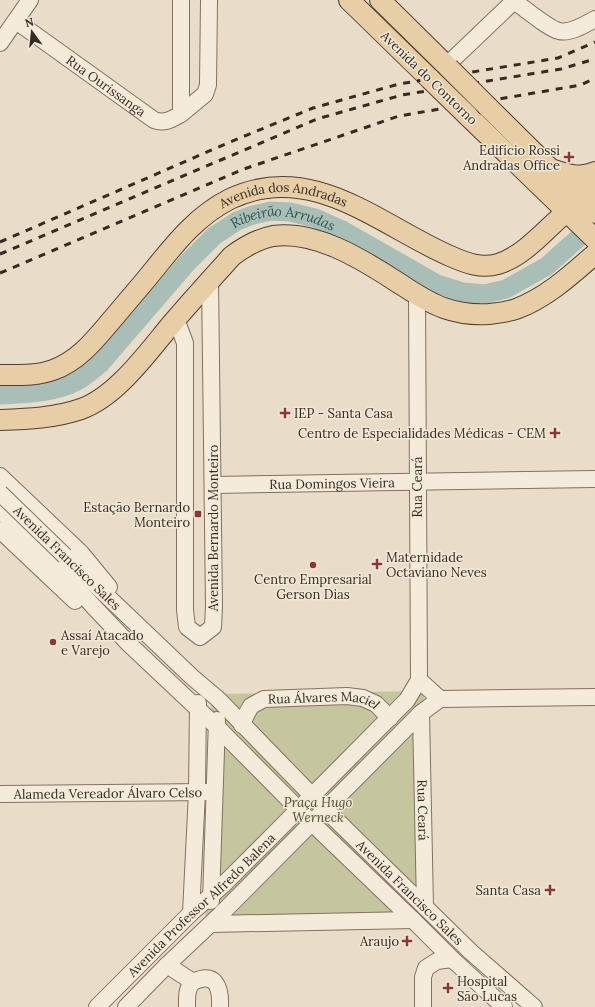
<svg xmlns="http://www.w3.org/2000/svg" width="595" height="1007" viewBox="0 0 595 1007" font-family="Lora,serif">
<rect width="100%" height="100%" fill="#e9ddc9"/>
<!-- green -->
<path fill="#c5c69e" d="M424,691L430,925L205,927L212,694Z"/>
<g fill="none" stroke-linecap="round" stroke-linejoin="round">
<!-- river -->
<path stroke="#a9beb6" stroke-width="19" id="s1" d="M0,395C23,394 47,393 69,385C80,381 91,372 100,364L187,263L214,236L237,221L253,215L271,211L290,212L315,218L344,231L437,284L463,292L485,294L506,289L547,266L595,223"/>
<!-- minor casing -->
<g stroke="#847060" stroke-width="18">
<g id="minor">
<path d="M181,0V114L205,94L208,85L209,0"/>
<path d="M514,1C524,8 549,29 559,31C570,34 586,24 595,19"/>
<path id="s2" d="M16,21L154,120C165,124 172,119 181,114"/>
<path d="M0,43L30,0"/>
<path d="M446,66L514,1"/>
<path d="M176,319L185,343V610L187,627L200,637L213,627L214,606L210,280"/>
<path d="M0,476L81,553L109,587"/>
<path id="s3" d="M213,485L595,479"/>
<path d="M0,510L60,569L93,606L129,644L216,726L312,823L413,920L452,959L504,1007"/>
<path d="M0,530L75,601"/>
<path id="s4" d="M65,556L192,677L218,699L325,809L471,952L534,1007"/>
<path d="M419,680L440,699"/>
<path d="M440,699L595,697"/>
<path id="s5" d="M421,713L425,907"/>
<path id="s6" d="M242,725L246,715L251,706L264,699L347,696L363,698L376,704L390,718"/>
<path id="s7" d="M0,794L208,792"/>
<path d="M211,901L217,720"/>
<path d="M191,913L197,792L198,703"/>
<path d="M211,924L413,920"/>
<path d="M167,965L193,982C186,988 187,998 187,1007"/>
<path d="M193,982C216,971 221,988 220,1007"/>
<path id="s8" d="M97,1007L191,913L223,885L280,828L407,700L419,680L417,294"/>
<path d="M126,1007L167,965L221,914L421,713L440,699"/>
<path d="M423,1007V977L426,968L437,961L452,959"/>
</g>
</g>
<!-- major casing -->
<g stroke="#523f33" stroke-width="22">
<g id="major">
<path d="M349,0L430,79"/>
<path d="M380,0L449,68"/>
<path d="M488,107L595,213"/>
<path d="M468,116L595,239"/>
<path d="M551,169C566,174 580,179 595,172"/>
<path id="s9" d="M0,375C18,375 37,376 53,370C78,361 94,341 110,322C121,309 132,296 143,283C169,252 192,218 230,199C312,160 379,225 450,256C466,263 481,269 498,264C520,257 537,239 553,224C567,211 581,198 595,185"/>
<path d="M0,420C28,419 55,418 81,409C118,396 150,349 175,320C194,298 213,277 232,256C244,247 258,239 273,236C314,230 360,258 394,280C410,290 426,302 444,308C458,313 474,315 489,314C497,313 508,312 516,309C546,298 571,275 595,254"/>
</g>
</g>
<!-- minor -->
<use href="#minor" stroke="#f5ebdb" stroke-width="16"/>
<!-- major -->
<use href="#major" stroke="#e7cea6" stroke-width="20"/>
<!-- rail -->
<g stroke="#362a21" stroke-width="3" stroke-dasharray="7 7" stroke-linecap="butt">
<path d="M0,242L230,142L313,108L399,84L558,58L595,42"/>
<path d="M0,254L317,119L402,95L561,69L595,59"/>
<path d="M0,273L244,169L399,116L581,85L595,78"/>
</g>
<!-- minor-bridge casing -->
<g stroke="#847060" stroke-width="18" stroke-linecap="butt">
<path id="minor-bridge" d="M0,493L65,556"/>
</g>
<!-- major-bridge casing -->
<g stroke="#523f33" stroke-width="22" stroke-linecap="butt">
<g id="major-bridge">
<path d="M449,68L488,107"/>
<path d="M430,79L468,116"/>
</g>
</g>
<!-- minor-bridge -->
<use href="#minor-bridge" stroke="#f5ebdb" stroke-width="16"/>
<!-- major-bridge -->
<use href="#major-bridge" stroke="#e7cea6" stroke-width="20"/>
</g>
<!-- markers -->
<g fill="#8b373d" stroke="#f2e8d7" stroke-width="1.5">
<path d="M567 151h4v4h4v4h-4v4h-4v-4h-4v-4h4z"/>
<path d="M283 407h4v4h4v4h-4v4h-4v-4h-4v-4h4z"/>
<path d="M553 427h4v4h4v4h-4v4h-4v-4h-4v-4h4z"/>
<rect x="194" y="510" width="8" height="8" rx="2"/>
<path d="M375 558h4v4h4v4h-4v4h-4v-4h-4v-4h4z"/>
<circle cx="313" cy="565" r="4"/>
<circle cx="53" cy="642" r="4"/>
<path d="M548 884h4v4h4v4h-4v4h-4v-4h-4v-4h4z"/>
<path d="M405 935h4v4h4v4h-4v4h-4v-4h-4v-4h4z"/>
<path d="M446 982h4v4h4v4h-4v4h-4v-4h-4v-4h4z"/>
</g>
<g text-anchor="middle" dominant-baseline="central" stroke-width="3" stroke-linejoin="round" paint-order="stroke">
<!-- street labels -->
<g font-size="13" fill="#362a21" stroke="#f2e8d7">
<text transform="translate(429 78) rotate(44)">Avenida do Contorno</text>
<text stroke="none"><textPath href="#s2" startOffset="111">Rua Ourissanga</textPath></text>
<text stroke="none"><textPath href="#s9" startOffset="357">Avenida dos Andradas</textPath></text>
<text stroke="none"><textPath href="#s3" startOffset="119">Rua Domingos Vieira</textPath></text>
<text transform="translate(417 487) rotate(-90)">Rua Ceará</text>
<text transform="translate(213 528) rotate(-90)">Avenida Bernardo Monteiro</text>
<text transform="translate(67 558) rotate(44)">Avenida Francisco Sales</text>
<text stroke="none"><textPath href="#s6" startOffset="96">Rua Álvares Maciel</textPath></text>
<text stroke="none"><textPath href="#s7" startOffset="108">Alameda Vereador Álvaro Celso</textPath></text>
<text stroke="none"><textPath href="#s5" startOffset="97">Rua Ceará</textPath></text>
<text stroke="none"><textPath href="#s4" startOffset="482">Avenida Francisco Sales</textPath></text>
<text stroke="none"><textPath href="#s8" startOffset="146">Avenida Professor Alfredo Balena</textPath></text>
</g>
<!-- poi labels -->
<g font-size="13" fill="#362a21" stroke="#f2e8d7" text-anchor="end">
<text x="560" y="150">Edifício Rossi<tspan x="560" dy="15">Andradas Office</tspan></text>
<text x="294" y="413" text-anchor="start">IEP - Santa Casa</text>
<text x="546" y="433">Centro de Especialidades Médicas - CEM</text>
<text x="190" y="507">Estação Bernardo<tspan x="190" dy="15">Monteiro</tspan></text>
<text x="386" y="557" text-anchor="start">Maternidade<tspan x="386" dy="15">Octaviano Neves</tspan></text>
<text x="313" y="579" text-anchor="middle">Centro Empresarial<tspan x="313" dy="15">Gerson Dias</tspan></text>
<text x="61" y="635" text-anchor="start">Assaí Atacado<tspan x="61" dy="15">e Varejo</tspan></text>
<text x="541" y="890">Santa Casa</text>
<text x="399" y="941">Araujo</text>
<text x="457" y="981" text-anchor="start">Hospital<tspan x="457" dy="15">São Lucas</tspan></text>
</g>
<!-- park labels -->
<g font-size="13" font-style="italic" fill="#49502a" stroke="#f2e8d7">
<text x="318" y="802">Praça Hugo<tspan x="318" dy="15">Werneck</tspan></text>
</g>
<!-- water labels -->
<g font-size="14" font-style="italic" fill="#33544f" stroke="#f2e8d7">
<text stroke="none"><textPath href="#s1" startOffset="354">Ribeirão Arrudas</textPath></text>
</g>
</g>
<!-- north arrow -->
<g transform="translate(32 32) rotate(345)" stroke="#f2e8d7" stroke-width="3" paint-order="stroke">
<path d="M0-3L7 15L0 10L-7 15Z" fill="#362a21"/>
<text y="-6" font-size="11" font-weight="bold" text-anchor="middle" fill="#362a21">N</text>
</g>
</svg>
